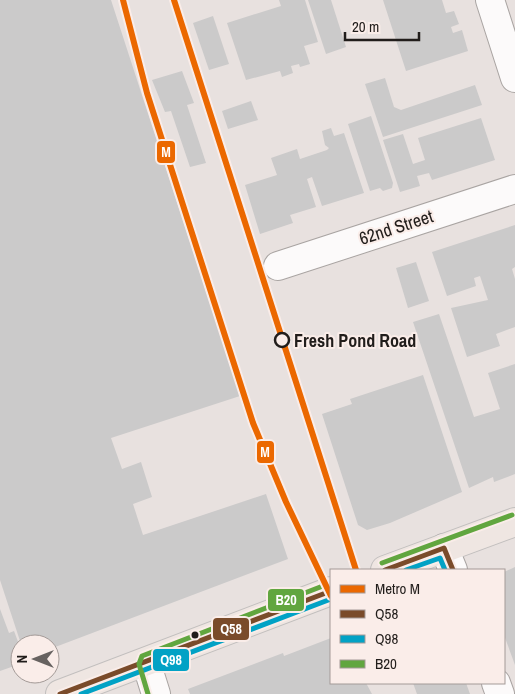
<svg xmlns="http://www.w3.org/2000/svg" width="515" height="694" viewBox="0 0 515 694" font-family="'Archivo Narrow',sans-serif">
<rect width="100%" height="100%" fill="#e8e1df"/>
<!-- building -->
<g fill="#cbcaca">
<path d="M0,0H111L240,396L111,438L122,469L141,462L152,497L133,504L143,535L266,494L288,559L50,649V644H21L0,580Z"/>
<path d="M279,0H305L318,42L304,46L310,64L300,67L299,64L291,66L293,73L282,77L280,71L246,80L227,23L281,6Z"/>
<path d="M308,0H331L346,47L326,54Z"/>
<path d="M383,0H442L446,13L454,11L459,24L451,27L453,33L462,30L468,51L406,71Z"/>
<path d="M213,16L229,64L209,70L193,23Z"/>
<path d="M182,71L194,103L187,105L206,163L190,167L171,111L165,112L152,80Z"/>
<path d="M385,78L394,107L401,110L475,85L482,105L383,137L365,84Z"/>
<path d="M251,101L258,120L228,129L222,111Z"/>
<path d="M371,116L393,183L392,188L383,191L380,188L370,191L348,124Z"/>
<path d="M481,118L495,160L432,180L429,173L417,176L420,186L400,192L383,140L403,134L413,164L425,160L418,138Z"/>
<path d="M331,128L334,136L344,133L364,193L322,206L312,177L307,179L316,207L290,215L293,223L260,234L245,185L277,175L271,158L297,149L300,159L327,150L329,148L325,145L322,131Z"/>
<path d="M515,225V267L512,269L515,279V327L496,334L500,346L467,357L451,308L488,300L480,276L474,278L476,286L447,296L432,252Z"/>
<path d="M416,262L429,301L408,308L396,268Z"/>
<path d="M439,314L474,417L500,409L488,373L515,364V474L494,482L493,477L469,488L413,322Z"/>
<path d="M423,375L462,492L390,523L367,530L358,525L322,414L352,404L350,399Z"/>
<path d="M515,567V665L504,635V572Z"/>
<path d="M0,609L9,633L14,631L20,647V664L0,671Z"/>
<path d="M331,638V683H366L372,694H190L188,689L283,653L284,656Z"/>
<path d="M413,683H466L470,694H417Z"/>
</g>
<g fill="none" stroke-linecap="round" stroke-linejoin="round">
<!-- minor casing -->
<g stroke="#a9a4a2" stroke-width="30">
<g id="minor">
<path d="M490,0L515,78"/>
<path d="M278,266L515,189"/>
<path d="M444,548L453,570"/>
<path d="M146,662L156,694"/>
<path d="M496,683L500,694"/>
</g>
</g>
<!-- major casing -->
<g stroke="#c2bfbe" stroke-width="30">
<g id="major">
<path d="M385,570L515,522"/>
<path d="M60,694L331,591"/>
</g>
</g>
<!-- minor -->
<use href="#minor" stroke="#fcfafa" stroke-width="28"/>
<!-- major -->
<use href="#major" stroke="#efe6e2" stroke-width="28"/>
<!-- bus-1 casing -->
<g stroke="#faede9" stroke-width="9">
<g id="bus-1">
<path d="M385,570L444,548L453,570"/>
<path d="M60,694L331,591"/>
</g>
</g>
<!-- bus-2 casing -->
<g stroke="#faede9" stroke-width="9">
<g id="bus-2">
<path d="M406,570L440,558L445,570"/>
<path d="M81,694L331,599"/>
</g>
</g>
<!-- bus-3 casing -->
<g stroke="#faede9" stroke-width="9">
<g id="bus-3">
<path d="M382,563L512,515"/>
<path d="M148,694L139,664L142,656L328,584"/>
</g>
</g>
<!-- bus-1 -->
<use href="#bus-1" stroke="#7a4b2a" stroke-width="5"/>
<!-- bus-2 -->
<use href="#bus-2" stroke="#02a2c5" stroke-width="5"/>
<!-- bus-3 -->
<use href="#bus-3" stroke="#61a63f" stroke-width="5"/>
<!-- metro-1 casing -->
<g stroke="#faede9" stroke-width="10">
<g id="metro-1">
<path d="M123,0L147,93L253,423L286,502L331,596"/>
<path d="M174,0L356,570"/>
</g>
</g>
<!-- metro-1 -->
<use href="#metro-1" stroke="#eb6800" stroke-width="6"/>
</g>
<!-- markers -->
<circle fill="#faede9" stroke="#211d1b" stroke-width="2.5" cx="282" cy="340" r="7"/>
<circle fill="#211d1b" stroke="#faede9" stroke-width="2" cx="195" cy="635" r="4.5"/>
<g text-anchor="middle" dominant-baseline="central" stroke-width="4" stroke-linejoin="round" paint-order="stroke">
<!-- street labels -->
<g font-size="18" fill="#211d1b" stroke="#faede9">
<text transform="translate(396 227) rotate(-18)">62nd Street</text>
</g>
<!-- stop labels -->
<g font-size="18" font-weight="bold" fill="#211d1b" stroke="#faede9" text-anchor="start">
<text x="294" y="340">Fresh Pond Road</text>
</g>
</g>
<g stroke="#faede9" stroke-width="2">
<rect x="156" y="140" width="20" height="24" rx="5" fill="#eb6800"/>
<rect x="256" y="440" width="19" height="24" rx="5" fill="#eb6800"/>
<rect x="267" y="588" width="38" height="24" rx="5" fill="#61a63f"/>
<rect x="212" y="617" width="38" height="24" rx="5" fill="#7a4b2a"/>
<rect x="152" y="648" width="38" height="24" rx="5" fill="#02a2c5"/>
</g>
<g font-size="14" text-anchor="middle" font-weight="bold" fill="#fff">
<text x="166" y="157">M</text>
<text x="265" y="457">M</text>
<text x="286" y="605">B20</text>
<text x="231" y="634">Q58</text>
<text x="171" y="665">Q98</text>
</g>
<!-- legend -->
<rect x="330" y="569" width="175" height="115" fill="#faede9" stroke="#a39a97"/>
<rect x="340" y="585" width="25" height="8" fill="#eb6800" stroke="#a39a97"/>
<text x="375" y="594" font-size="15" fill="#211d1b">Metro M</text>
<rect x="340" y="610" width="25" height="8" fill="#7a4b2a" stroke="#a39a97"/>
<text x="375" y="619" font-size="15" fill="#211d1b">Q58</text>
<rect x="340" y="635" width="25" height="8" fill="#02a2c5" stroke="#a39a97"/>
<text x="375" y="644" font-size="15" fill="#211d1b">Q98</text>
<rect x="340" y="660" width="25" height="8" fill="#61a63f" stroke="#a39a97"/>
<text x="375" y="669" font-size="15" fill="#211d1b">B20</text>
<!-- north arrow -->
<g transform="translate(35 659) rotate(270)"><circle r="24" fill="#faede9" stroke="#a39a97"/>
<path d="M0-4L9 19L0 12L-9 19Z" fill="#676260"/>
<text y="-8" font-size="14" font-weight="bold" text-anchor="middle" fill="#211d1b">N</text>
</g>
<!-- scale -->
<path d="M345 32v8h74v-8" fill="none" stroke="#211d1b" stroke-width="2.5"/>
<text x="352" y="32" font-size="15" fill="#211d1b" stroke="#faede9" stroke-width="4" paint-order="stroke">20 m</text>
</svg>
